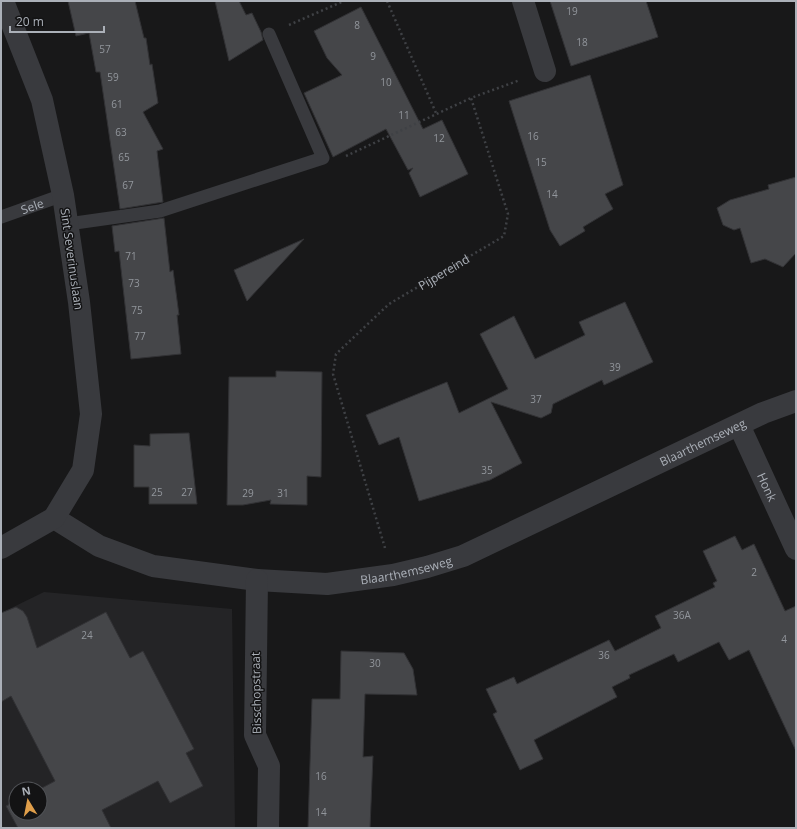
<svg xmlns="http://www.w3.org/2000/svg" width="797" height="829" viewBox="0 0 797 829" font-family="'Open Sans',sans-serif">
<rect width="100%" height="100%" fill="#181819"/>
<!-- built -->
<path fill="#242426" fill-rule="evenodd" d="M44,592L232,609L235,828H1V613ZM16,789H40V813H16Z"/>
<!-- building -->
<g fill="#454649" stroke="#323235">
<path d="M68,1H135L144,38H146L150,65L152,64L158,103L143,112L163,149L157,151L163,202L120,209L100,72H96L89,33L76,36Z"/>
<path d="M215,1H239L246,15L252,13L261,32L263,40L229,61Z"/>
<path d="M550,1H646L658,37L571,66Z"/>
<path d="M361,7L423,129L442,120L468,174L420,197L409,173L413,168L408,170L386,129L333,157L304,93L342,75L327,58L314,31Z"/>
<path d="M590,75L623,185L605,194L613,209L583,227L585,231L560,246L550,230L509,101Z"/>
<path d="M796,177V253L783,267L765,259L751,263L740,228L734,230L723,225L717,208L730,200L769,189L768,185Z"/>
<path d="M164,218L170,272L173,270L179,315H177L181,354L131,359L119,251L115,252L112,226Z"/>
<path d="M304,239L247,301L234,270Z"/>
<path d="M625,302L653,362L604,385L602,380L553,404L551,413L541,418L491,402L522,463L490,480L419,501L399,437L379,445L366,415L447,382L459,413L508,389L480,334L514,316L535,359L585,335L579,322Z"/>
<path d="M276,371L322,372L321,477L307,476V505L270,504L271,500L243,505H227L229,377H276Z"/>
<path d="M189,433L197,504H149V487H134V445L150,446V434Z"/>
<path d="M735,536L742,550L754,544L785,611L796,606V751L749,650L729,660L719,642L678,662L674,654L629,675L630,678L612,687L617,697L534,740L543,759L520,770L493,714L497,712L486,689L514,677L517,684L609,640L615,651L661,628L655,616L715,587L713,583L717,581L703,551Z"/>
<path d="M16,607L23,611L27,617L37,648L106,612L130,658L143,651L194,749L186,753L203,786L170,803L158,781L102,810L111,828H18L6,806L16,801V813H40V789L55,781L11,696L1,702V613Z"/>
<path d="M341,651L404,653L413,669L417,695L365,694L363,757L373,756L370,828H308L312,699H340Z"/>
</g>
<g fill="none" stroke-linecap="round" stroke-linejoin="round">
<!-- path -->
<g stroke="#3f4145" stroke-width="2.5" stroke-dasharray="2 3" stroke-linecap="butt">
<path d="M387,1L436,113"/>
<path d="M289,25L344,1"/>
<path d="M346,156L471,98"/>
<path id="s1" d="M385,548L333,374L336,354L389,304L504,236L508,214L471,98L520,80"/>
</g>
<!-- service -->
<g stroke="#393a3e" stroke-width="13">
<path id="s2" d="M1,217L63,195"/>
<path d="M68,224L160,211L323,158L269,34"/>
</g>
<!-- minor -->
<g stroke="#393a3e" stroke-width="22">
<path d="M523,1L545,71"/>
<path id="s3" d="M739,425L796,549"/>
<path id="s4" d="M54,518L99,546L153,566L257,580L327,584L393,575L427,567L463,556L763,413L796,401"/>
<path d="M257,580L255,735L269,766L268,828"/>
</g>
<!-- tertiary -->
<path stroke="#393a3e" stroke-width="22" d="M1,548L54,518L83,470L91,414L79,302L63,195L42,100L3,1"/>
</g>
<g text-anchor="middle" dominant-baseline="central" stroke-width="3" stroke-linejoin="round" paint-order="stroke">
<!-- number labels -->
<g font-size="10" fill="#92969c">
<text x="572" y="11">19</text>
<text x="357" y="25">8</text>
<text x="582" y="42">18</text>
<text x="105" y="49">57</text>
<text x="373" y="56">9</text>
<text x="113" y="77">59</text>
<text x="386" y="82">10</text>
<text x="117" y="104">61</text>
<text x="404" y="115">11</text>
<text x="121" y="132">63</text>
<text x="533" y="136">16</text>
<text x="439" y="138">12</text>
<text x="124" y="157">65</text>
<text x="541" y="162">15</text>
<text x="128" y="185">67</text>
<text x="552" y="194">14</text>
<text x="131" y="256">71</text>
<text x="134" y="283">73</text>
<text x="137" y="310">75</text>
<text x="140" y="336">77</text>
<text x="615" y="367">39</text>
<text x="536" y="399">37</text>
<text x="487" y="470">35</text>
<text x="157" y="492">25</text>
<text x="187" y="492">27</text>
<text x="248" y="493">29</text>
<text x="283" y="493">31</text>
<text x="754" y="572">2</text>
<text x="682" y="615">36A</text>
<text x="87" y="635">24</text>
<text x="784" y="639">4</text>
<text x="604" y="655">36</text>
<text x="375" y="663">30</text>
<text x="321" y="776">16</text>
<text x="321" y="812">14</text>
</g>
<!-- street labels -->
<g font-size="12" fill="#abb0b8" stroke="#131314">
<text stroke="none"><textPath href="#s2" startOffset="33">Sele</textPath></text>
<text transform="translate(72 259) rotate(82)">Sint Severinuslaan</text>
<text stroke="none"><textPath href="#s1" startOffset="338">Pijpereind</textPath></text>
<text stroke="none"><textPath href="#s4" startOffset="690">Blaarthemseweg</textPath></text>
<text stroke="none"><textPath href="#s3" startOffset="68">Honk</textPath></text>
<text stroke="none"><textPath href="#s4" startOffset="366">Blaarthemseweg</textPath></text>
<text transform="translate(256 693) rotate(-91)">Bisschopstraat</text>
</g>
</g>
<!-- border -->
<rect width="797" height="829" fill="none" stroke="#abb0b8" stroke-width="4"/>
<!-- north arrow -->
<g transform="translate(28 801) rotate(350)"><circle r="19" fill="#131314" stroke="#505256"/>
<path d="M0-3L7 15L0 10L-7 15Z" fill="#df9e4a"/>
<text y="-6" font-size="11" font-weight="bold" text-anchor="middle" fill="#abb0b8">N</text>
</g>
<!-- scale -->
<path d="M10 26v6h94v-6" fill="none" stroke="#abb0b8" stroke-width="2"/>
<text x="16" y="26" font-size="12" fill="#abb0b8" stroke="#131314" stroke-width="3" paint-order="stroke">20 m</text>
</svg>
